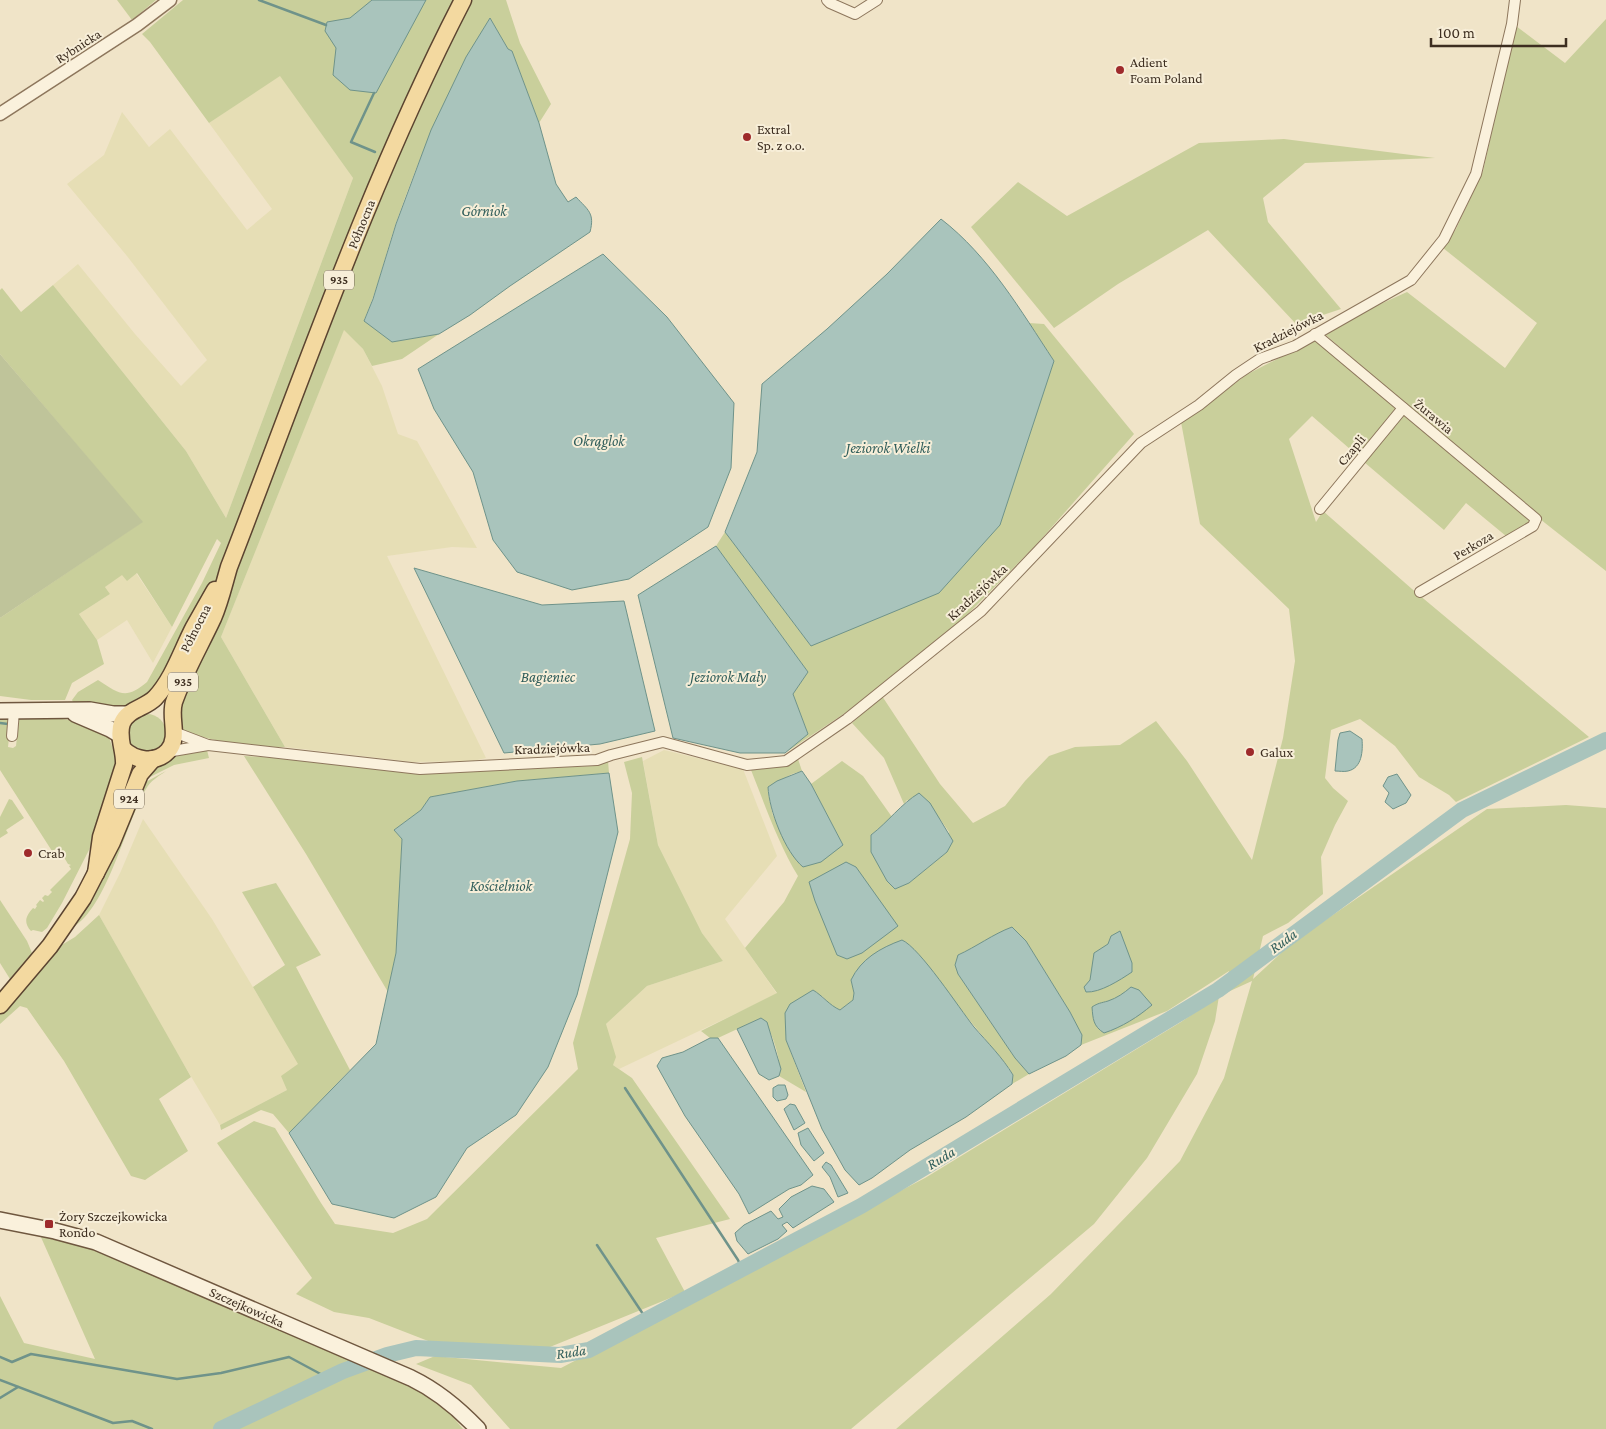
<svg xmlns="http://www.w3.org/2000/svg" width="1606" height="1429" viewBox="0 0 1606 1429" font-family="'Crimson Pro',serif">
<rect width="100%" height="100%" fill="#f0e4c8"/>
<!-- farmland -->
<g fill="#e6deb5">
<path d="M280,75L353,178L226,518L186,451L53,285L78,264L135,334L181,386L207,360L127,256L67,184L104,155L122,112L149,147L170,129L247,230L272,209L209,123Z"/>
<path d="M344,329L363,349L382,386L398,434L417,441L477,548L452,547L387,556L486,758L474,761L413,762L285,747L221,637Z"/>
<path d="M136,573L172,627L153,663L127,620L97,640L79,614L110,594L105,587L122,574L127,580Z"/>
<path d="M664,750L743,769L777,856L725,919L777,994L619,1069L613,1065L606,1024L647,986L723,961L702,933L658,845L643,761Z"/>
<path d="M143,819L212,919L299,1064L287,1090L220,1125L168,1038L99,915L121,871Z"/>
</g>
<!-- green -->
<g fill="#c9cf9b">
<path d="M117,0H156L132,20Z"/>
<path d="M183,0H456L370,180L234,533L223,570L162,679L145,698L133,701L120,711L75,705L72,700L78,692L98,680C119,694 126,700 147,682L202,583L221,543L217,539L172,627L137,573L127,581L122,575L105,587L110,594L79,614L97,640L104,664L72,683L65,700H31L0,696V618L142,522L0,354V290L2,288L21,312L53,285L186,451L226,518L353,178L280,76L209,123L150,42L142,34Z"/>
<path d="M469,0H506L520,43L551,104L539,123L512,51L508,49L490,18C451,83 421,151 396,223C385,255 378,289 364,320L392,342L439,334L402,359L372,366L363,349L344,330L221,637L285,747C251,748 215,742 183,731L180,721L182,702L237,566L390,164Z"/>
<path d="M1606,19V571L1545,523L1321,331L1407,292L1505,368L1537,323L1443,248L1456,229L1483,171L1516,26L1565,63Z"/>
<path d="M1284,139L1435,158L1305,163L1263,198L1268,222L1341,309L1296,324L1208,230L1118,284L1054,328L971,227L1018,182L1067,216L1199,143Z"/>
<path d="M1029,323L1044,324L1134,434L1036,545L965,617L848,711L785,753L808,734L793,694L808,672L716,546L725,532L811,646L1054,361Z"/>
<path d="M1314,340L1396,408L1358,456L1312,416L1289,439L1316,522L1323,511L1412,589L1589,737L1456,802L1449,795L1419,777L1395,746L1360,719L1331,730L1325,778L1333,788L1348,801L1335,825L1321,857L1323,894L1288,923L1263,936L1253,979L1292,943L1487,809L1566,805L1606,808V1429H896L1051,1294L1180,1161L1224,1078L1252,981L1219,996L1215,1021L1197,1074L1147,1158L1094,1224L851,1429H510L471,1385L416,1364L435,1356L561,1368L925,1178L1181,1022L1219,996L1229,971L1167,1011L1081,1045V1035L1070,1012L1026,941L979,945L958,955V974L1015,1058L1029,1074L1012,1084L1013,1075L1009,1068L956,1004L923,961L851,980L854,993L853,1000L840,1010L831,1006L822,996L786,1040L806,1092L779,1076C783,1064 771,1026 761,1018L718,1038H710L701,1031L777,993L745,948L784,902L798,876C778,843 765,805 751,770C767,768 784,767 798,759L802,771L792,774L768,787L769,798L773,816L843,845L811,784L842,761L863,776L892,817L871,835L895,888L909,883L947,852L949,832L940,819L907,800L904,804L884,758L852,723L882,696L940,784L973,823L1005,806L1025,781L1049,756L1075,747L1120,745L1156,721L1187,761L1252,860L1283,738L1295,661L1289,609L1200,524L1181,422L1216,398L1246,375Z"/>
<path d="M1405,414L1528,519L1530,523L1506,536L1466,503L1444,530L1364,462Z"/>
<circle cx="147" cy="733" r="19"/>
<path d="M0,718L11,720L8,747L13,748L16,746L19,719L53,718L71,720L82,723L108,735L116,757V765L93,847L90,848L62,903L47,928L42,932L33,930L31,931C23,922 26,916 33,908L35,909L37,906L36,905L40,900L43,902L44,901L42,898L45,895L48,896L52,892L50,890L71,869L69,866L71,865L68,864L62,854L63,852H61L58,848L52,851L0,770Z"/>
<path d="M207,750L209,758L174,765L146,779L154,768L178,754Z"/>
<path d="M244,756L487,770L594,766L608,761L609,773L517,781L430,797L421,810L394,830L402,839L396,953L388,992L306,854Z"/>
<path d="M642,757L658,845L702,933L723,961L647,986L606,1024L616,1057L613,1065L632,1078L730,1219L656,1238L685,1292L545,1349L441,1346L369,1318L334,1312L296,1294L312,1278L217,1143L254,1121L275,1128L321,1203L335,1224L393,1233L427,1219L578,1069L573,1043L630,839L632,793L624,762Z"/>
<path d="M166,771C159,776 150,781 146,789C125,824 108,907 72,928L89,901L144,783Z"/>
<path d="M9,799L12,800L24,818L6,830L8,833L0,838V817Z"/>
<path d="M276,883L321,955L296,967L350,1070L289,1133L273,1114L261,1110L221,1130L220,1125L287,1090L281,1076L298,1064L253,987L285,965L242,892Z"/>
<path d="M0,900L27,941L32,953L10,979L0,963Z"/>
<path d="M99,915L191,1077L159,1099L188,1151L145,1180L131,1176L64,1061L27,1008L20,1006L0,1024V1012L60,946L75,937Z"/>
<path d="M40,1235L91,1247L404,1379L437,1398L463,1429H0V1296L24,1343L95,1359Z"/>
</g>
<!-- cemetery -->
<path fill="#bfc49a" d="M0,354L143,522L0,618Z"/>
<!-- water -->
<g fill="#a9c4bc" stroke="#6f938a">
<path d="M372,0H426L376,93L350,90L333,75L336,48L325,31L327,22L350,18Z"/>
<path d="M490,18L508,49L512,51L539,123L556,184L568,202L576,197C588,210 595,213 590,232L510,286L470,315L439,334L392,342L364,321L373,299L396,224L431,130L466,57Z"/>
<path d="M941,219C989,256 1021,311 1054,361L1000,525L939,593L811,646L725,532L757,452L762,384L827,329L887,274Z"/>
<path d="M603,254L667,317L734,403L731,468L708,527L629,579L572,590L517,572L493,540L473,472L434,409L418,369Z"/>
<path d="M716,546L808,672L793,694L808,734L785,753H740L673,738L638,595Z"/>
<path d="M414,568L542,605L624,601L655,731L600,744L504,753Z"/>
<path d="M1350,731L1362,739C1363,751 1362,768 1348,771C1344,772 1339,771 1335,771L1338,740L1340,733Z"/>
<path d="M802,771L811,784L843,845L821,862L803,867C785,852 769,810 768,787L777,781Z"/>
<path d="M609,773L618,832L577,995L548,1067L516,1115L467,1148L436,1197L394,1218L332,1204L289,1133L376,1044L396,953L402,839L394,830L421,810L430,797L517,781Z"/>
<path d="M1397,774L1411,795L1406,803L1393,809L1385,802L1389,793L1383,786L1388,777Z"/>
<path d="M919,793L930,803L953,841L947,852L909,883L895,889L887,881L871,852V835C888,822 901,804 919,793Z"/>
<path d="M846,862L856,867L898,926L862,953L847,959L837,955L815,901L809,882Z"/>
<path d="M1012,927L1026,941L1070,1012L1082,1035L1081,1045L1066,1056L1029,1074L1015,1058L958,974L955,965L958,955C976,947 993,934 1012,927Z"/>
<path d="M1120,931L1132,963V972C1120,980 1100,993 1086,992L1084,987L1090,980L1094,953L1108,944L1111,936Z"/>
<path d="M902,940C920,948 959,1008 974,1027C987,1042 1003,1058 1013,1075L1012,1084L966,1117L910,1150L872,1178L859,1185L845,1170L822,1129L786,1040L785,1013L790,1004L813,990C823,996 829,1005 840,1010L853,1000L854,993L851,980C861,959 880,948 902,940Z"/>
<path d="M1131,987L1139,990L1152,1005C1138,1017 1122,1027 1104,1033C1093,1026 1093,1019 1092,1007C1098,1003 1101,1003 1108,1001C1117,998 1124,993 1131,987Z"/>
<path d="M761,1018L767,1022L781,1069L779,1076L769,1080L759,1074L737,1029Z"/>
<path d="M710,1038H718L813,1175L801,1185L789,1189L749,1214L739,1194L685,1116L657,1066L662,1058L683,1052Z"/>
<path d="M778,1085H785L788,1095L786,1099L777,1101L773,1097V1088Z"/>
<path d="M790,1104L795,1105L805,1123L794,1130L784,1109Z"/>
<path d="M808,1128L824,1153L814,1161L801,1145L798,1133Z"/>
<path d="M826,1162L831,1165L848,1193L838,1197L830,1177L822,1167Z"/>
<path d="M812,1186L824,1189L834,1202L793,1228L787,1222L782,1225L787,1231L778,1239L748,1254L737,1241L735,1233L744,1225L771,1211L778,1219L783,1217L779,1209L791,1197Z"/>
</g>
<g fill="none" stroke-linecap="round" stroke-linejoin="round">
<!-- stream -->
<g stroke="#6f938a" stroke-width="2.5">
<path d="M259,0L326,25"/>
<path d="M374,93L351,142L375,152"/>
<path d="M0,723L8,724"/>
<path d="M625,1088L738,1260L742,1269"/>
<path d="M597,1245L647,1320"/>
<path d="M0,1357L12,1362L31,1354L177,1379L221,1373L289,1357L328,1378"/>
<path d="M0,1380L113,1423L132,1421L152,1429"/>
<path d="M0,1398L18,1387"/>
</g>
<!-- river -->
<path stroke="#a9c4bc" stroke-width="16" d="M221,1429L343,1371L387,1355L416,1348L560,1355L589,1350L861,1206L1218,990L1462,810L1606,740"/>
<!-- minor casing -->
<g stroke="#8d765c" stroke-width="12">
<g id="minor">
<path d="M827,0L830,3L855,14L877,0"/>
<path d="M1315,334L1536,519L1533,526L1420,592"/>
<path d="M1320,509L1403,408"/>
<path d="M174,732L208,745L420,769L597,760L611,755L663,742L747,765L786,761L847,719L981,611L1141,443L1199,405L1236,375L1260,359L1295,346L1411,280L1444,239L1476,174L1512,24L1515,0"/>
<path d="M12,736L14,711"/>
<path d="M167,752L208,745"/>
</g>
</g>
<!-- tertiary casing -->
<g stroke="#8d765c" stroke-width="15">
<path id="tertiary" d="M0,114L137,25L170,0"/>
</g>
<!-- secondary casing -->
<g stroke="#6f573f" stroke-width="18">
<g id="secondary">
<path d="M0,711L90,710L113,714H129"/>
<path d="M75,714L110,729L120,735"/>
<path d="M0,1220L55,1231L96,1242L411,1378C438,1391 458,1408 478,1429"/>
</g>
</g>
<!-- primary casing -->
<g stroke="#5b4430" stroke-width="19">
<g id="primary">
<path d="M123,749C135,761 156,764 168,751C180,737 169,718 174,702C184,673 200,646 213,618C220,602 224,584 229,567C303,376 369,182 463,0"/>
<path d="M96,873L101,837L124,765C125,751 117,737 122,723C128,709 145,708 155,698C173,679 182,650 194,627C201,615 208,602 215,590"/>
<path d="M0,1005L50,946L83,898L112,842L140,774L153,759"/>
</g>
</g>
<!-- minor -->
<use href="#minor" stroke="#faf1dc" stroke-width="10"/>
<!-- tertiary -->
<use href="#tertiary" stroke="#faf1dc" stroke-width="12"/>
<!-- secondary -->
<use href="#secondary" stroke="#faf1dc" stroke-width="15"/>
<!-- primary -->
<use href="#primary" stroke="#f3d9a0" stroke-width="16"/>
</g>
<!-- markers -->
<g fill="#9e2a2b" stroke="#f7eed8" stroke-width="2">
<circle cx="1120" cy="70" r="5"/>
<circle cx="747" cy="137" r="5"/>
<circle cx="1250" cy="752" r="5"/>
<circle cx="28" cy="853" r="5"/>
<rect x="44" y="1219" width="10" height="10" rx="2.5"/>
</g>
<g text-anchor="middle" dominant-baseline="central" stroke-width="4" stroke-linejoin="round" paint-order="stroke">
<!-- shield labels -->
<g fill="#f7eed8" stroke="#756857" stroke-width="1">
<rect x="324" y="270.5" width="30" height="19" rx="4"/>
<rect x="168" y="672.5" width="30" height="19" rx="4"/>
<rect x="114" y="789.5" width="30" height="19" rx="4"/>
</g>
<g font-size="12" font-weight="bold" fill="#3d2e20">
<text x="339" y="280">935</text>
<text x="183" y="682">935</text>
<text x="129" y="799">924</text>
</g>
<!-- street labels -->
<g font-size="14" fill="#3d2e20" stroke="#f7eed8">
<text transform="translate(78 46) rotate(-33)">Rybnicka</text>
<text transform="translate(361 224) rotate(-68)">Północna</text>
<text transform="translate(1288 331) rotate(-27)">Kradziejówka</text>
<text transform="translate(1434 416) rotate(40)">Żurawia</text>
<text transform="translate(1351 450) rotate(-51)">Czapli</text>
<text transform="translate(1473 545) rotate(-31)">Perkoza</text>
<text transform="translate(977 592) rotate(-43)">Kradziejówka</text>
<text transform="translate(195 628) rotate(-63)">Północna</text>
<text transform="translate(552 748) rotate(-2)">Kradziejówka</text>
<text transform="translate(247 1307) rotate(24)">Szczejkowicka</text>
</g>
<!-- poi labels -->
<g font-size="14" fill="#3d2e20" stroke="#f7eed8" text-anchor="start">
<text x="1130" y="62">Adient<tspan x="1130" dy="16">Foam Poland</tspan></text>
<text x="757" y="129">Extral<tspan x="757" dy="16">Sp. z o.o.</tspan></text>
<text x="1260" y="752">Galux</text>
<text x="38" y="853">Crab</text>
<text x="59" y="1216">Żory Szczejkowicka<tspan x="59" dy="16">Rondo</tspan></text>
</g>
<!-- water labels -->
<g font-size="15" font-style="italic" fill="#2f5d5a" stroke="#f7eed8">
<text x="484" y="211">Górniok</text>
<text x="599" y="441">Okrąglok</text>
<text x="888" y="448">Jeziorok Wielki</text>
<text x="548" y="677">Bagieniec</text>
<text x="728" y="677">Jeziorok Mały</text>
<text x="501" y="886">Kościelniok</text>
<text transform="translate(1283 941) rotate(-36)">Ruda</text>
<text transform="translate(941 1158) rotate(-31)">Ruda</text>
<text transform="translate(571 1352) rotate(-8)">Ruda</text>
</g>
</g>
<!-- scale -->
<path d="M1431 38v8h135v-8" fill="none" stroke="#3d2e20" stroke-width="2.5"/>
<text x="1438" y="38" font-size="15" fill="#3d2e20" stroke="#f7eed8" stroke-width="4" paint-order="stroke">100 m</text>
</svg>
